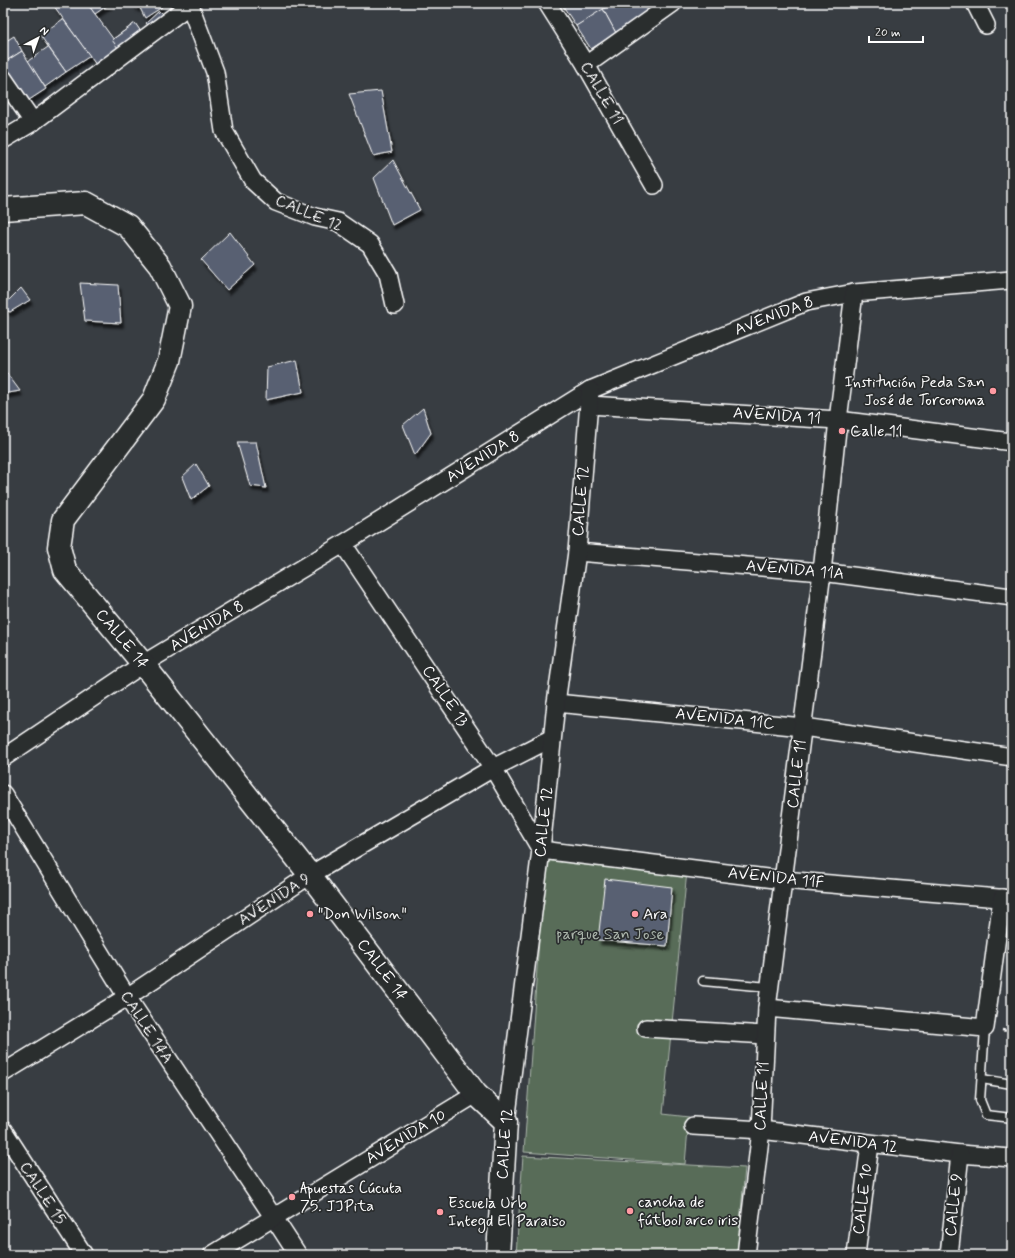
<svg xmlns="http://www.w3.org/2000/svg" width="1015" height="1258" viewBox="0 0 1015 1258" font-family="Mynerve,sans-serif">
<defs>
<filter id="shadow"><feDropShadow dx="2.5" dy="4.5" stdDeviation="1" flood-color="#0009"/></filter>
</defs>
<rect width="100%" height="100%" fill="#383d42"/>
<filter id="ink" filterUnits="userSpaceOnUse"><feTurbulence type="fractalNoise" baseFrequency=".025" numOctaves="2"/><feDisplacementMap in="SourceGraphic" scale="8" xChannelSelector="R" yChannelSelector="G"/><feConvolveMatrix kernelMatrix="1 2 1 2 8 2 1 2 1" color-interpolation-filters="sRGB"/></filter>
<g filter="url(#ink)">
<!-- green -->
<g fill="#586c58" stroke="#acb6ac">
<path d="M545,856L687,871L663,1114L689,1117L685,1164L524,1152Z"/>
<path d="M523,1156L745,1168L737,1255H516Z"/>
</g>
<!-- building -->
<g fill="#596172" stroke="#fff" filter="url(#shadow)">
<path d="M58,3H87L122,51L99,69L54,6Z"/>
<path d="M87,3H111L95,14Z"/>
<path d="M133,3H144L136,8Z"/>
<path d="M148,3H159L162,7L145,18L140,8Z"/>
<path d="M561,3H618L576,26Z"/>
<path d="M615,3H663L617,35L603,9Z"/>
<path d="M603,9L616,33L591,49L576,26Z"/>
<path d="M159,11L167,19L153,31L146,23Z"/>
<path d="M63,19L90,56L66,72L40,35Z"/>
<path d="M135,23L143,36L122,51L113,39Z"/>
<path d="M135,23L144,36L121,52L112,40Z"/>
<path d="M14,36L22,51L3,63V43Z"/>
<path d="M48,47L66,72L45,87L28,61Z"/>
<path d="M22,51L46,89L23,104L3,73V63Z"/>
<path d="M381,91L392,152L373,156L349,94Z"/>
<path d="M393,160L420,210L392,225L374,178Z"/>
<path d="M230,232L255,265L227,290L201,260Z"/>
<path d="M80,283L118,285L121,323L85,321Z"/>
<path d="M21,288L30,300L10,312L3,309V306Z"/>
<path d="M297,360L303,392L266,400L267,367Z"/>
<path d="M3,368L20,391L3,394Z"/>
<path d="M423,408L431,433L415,455L403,425Z"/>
<path d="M237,442H256L266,488L250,486Z"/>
<path d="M196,464L209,486L191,500L182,477Z"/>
<path d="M605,879L672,887L667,946L598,940Z"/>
</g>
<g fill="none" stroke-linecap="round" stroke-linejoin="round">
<!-- lane casing -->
<g stroke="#fff" stroke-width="11">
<g id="lane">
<path d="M703,981L769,987"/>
<path d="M985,1028L980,1100L986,1115L1012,1118"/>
<path d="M982,1079L1012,1084"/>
</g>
</g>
<!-- street casing -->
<g stroke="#fff" stroke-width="20">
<g id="street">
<path d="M189,3L215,72L224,131L253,181L276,202L315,217L338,222L370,244L388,274L395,305"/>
<path d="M547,3L586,65L654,185"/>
<path d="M975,3L986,25"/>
<path d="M586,65L673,3"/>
<path d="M3,78L33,122"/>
<path d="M3,140L33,122L192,3"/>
<path d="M589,405L838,420L1012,442"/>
<path d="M343,544L493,768L541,850L783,880L1012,899"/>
<path d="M577,552L822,572L1012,597"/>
<path d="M556,703L803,727L1012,757"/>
<path d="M3,758L143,664L343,544L590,390L806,302L854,293L1012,280"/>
<path d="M3,794L127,997L274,1218L298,1255"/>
<path d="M767,1008L985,1028L1002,898"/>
<path d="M646,1028L765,1035"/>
<path d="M3,1073L127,997L310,875L493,768L552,738"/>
<path d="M506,1122L541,850L556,703L577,552L590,390"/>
<path d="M693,1126L761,1130L960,1154L1012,1158"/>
<path d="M3,1130L84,1255"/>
<path d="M212,1255L476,1094"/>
<path d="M746,1255L761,1130L767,1008L822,572L838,420L854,293"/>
<path d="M856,1255L870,1144"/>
<path d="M949,1255L960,1154"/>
</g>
</g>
<!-- secondary casing -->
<g stroke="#fff" stroke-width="25">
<path id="secondary" d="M3,209L86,203L128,226L160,266L180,306L169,361L154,399L63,520L59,547L65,570L143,664L310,875L476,1094L506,1122L498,1255"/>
</g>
<!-- path -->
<path stroke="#fff" stroke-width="2.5" stroke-dasharray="4 3" stroke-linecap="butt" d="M1002,1030L1012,1032"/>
<!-- lane -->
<use href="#lane" stroke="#2a2d2e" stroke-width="8"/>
<!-- street -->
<use href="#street" stroke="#2a2d2e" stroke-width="17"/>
<!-- secondary -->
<use href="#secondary" stroke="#2a2d2e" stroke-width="22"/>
</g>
</g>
<!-- markers -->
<g fill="#ff9aa2" stroke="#2a2d2e" stroke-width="1.5">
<circle cx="993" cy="391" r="4"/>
<circle cx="842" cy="431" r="4"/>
<circle cx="310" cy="914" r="4"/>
<circle cx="635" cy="914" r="4"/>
<circle cx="292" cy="1197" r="4"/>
<circle cx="630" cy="1211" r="4"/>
<circle cx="440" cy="1212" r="4"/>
</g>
<g text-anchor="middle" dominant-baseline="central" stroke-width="3.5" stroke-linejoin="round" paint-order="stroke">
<!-- street labels -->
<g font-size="16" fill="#fff" stroke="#2a2d2e">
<text transform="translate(602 93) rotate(60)">CALLE 11</text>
<text transform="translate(309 213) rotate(23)">CALLE 12</text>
<text transform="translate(774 316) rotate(-21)">AVENIDA 8</text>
<text transform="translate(777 416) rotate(4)">AVENIDA 11</text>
<text transform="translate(483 457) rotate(-32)">AVENIDA 8</text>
<text transform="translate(581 501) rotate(-85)">CALLE 12</text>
<text transform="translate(795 570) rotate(5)">AVENIDA 11A</text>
<text transform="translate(207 626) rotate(-31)">AVENIDA 8</text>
<text transform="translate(122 639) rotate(50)">CALLE 14</text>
<text transform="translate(445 696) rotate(56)">CALLE 13</text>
<text transform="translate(725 719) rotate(6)">AVENIDA 11C</text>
<text transform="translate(797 774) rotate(-83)">CALLE 11</text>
<text transform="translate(544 822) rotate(-84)">CALLE 12</text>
<text transform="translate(776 878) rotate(6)">AVENIDA 11F</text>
<text transform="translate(274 899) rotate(-33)">AVENIDA 9</text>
<text transform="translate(382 970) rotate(53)">CALLE 14</text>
<text transform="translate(147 1027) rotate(57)">CALLE 14A</text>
<text transform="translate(762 1096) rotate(-87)">CALLE 11</text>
<text transform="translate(406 1137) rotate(-31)">AVENIDA 10</text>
<text transform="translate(853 1142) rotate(7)">AVENIDA 12</text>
<text transform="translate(505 1144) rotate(-86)">CALLE 12</text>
<text transform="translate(43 1193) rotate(57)">CALLE 15</text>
<text transform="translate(863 1199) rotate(-83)">CALLE 10</text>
<text transform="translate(954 1205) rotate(-84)">CALLE 9</text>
</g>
<!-- poi labels -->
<g font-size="16" fill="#fff" stroke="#2a2d2e" text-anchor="start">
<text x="985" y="382" text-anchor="end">Institución Peda San<tspan x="985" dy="18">José de Torcoroma</tspan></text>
<text x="850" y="431">Calle 11</text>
<text x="318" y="914">"Don Wilson"</text>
<text x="643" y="914">Ara</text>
<text x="300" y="1188">Apuestas Cúcuta<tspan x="300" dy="18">75. JJPita</tspan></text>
<text x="638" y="1202">cancha de<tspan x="638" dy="18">fútbol arco iris</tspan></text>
<text x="448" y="1203">Escuela Urb<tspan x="448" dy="18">Integd El Paraiso</tspan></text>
</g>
<!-- park labels -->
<g font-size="16" fill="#acb6ac" stroke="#2a2d2e">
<text x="610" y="934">parque San Jose</text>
</g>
</g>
<!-- margin -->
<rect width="1015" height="1258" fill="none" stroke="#2a2d2e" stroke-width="16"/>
<rect x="8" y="8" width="999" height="1242" fill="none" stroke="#fff" stroke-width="1.5" filter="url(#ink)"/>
<!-- north arrow -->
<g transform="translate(38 38) rotate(41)" stroke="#2a2d2e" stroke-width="3" paint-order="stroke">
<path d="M0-3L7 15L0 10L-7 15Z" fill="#ffffff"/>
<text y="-6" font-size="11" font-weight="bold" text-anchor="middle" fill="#ffffff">N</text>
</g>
<!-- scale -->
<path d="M869 36v6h54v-6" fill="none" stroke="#ffffff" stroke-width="2"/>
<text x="875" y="36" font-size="12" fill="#ffffff" stroke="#2a2d2e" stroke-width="3" paint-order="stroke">20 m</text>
</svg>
